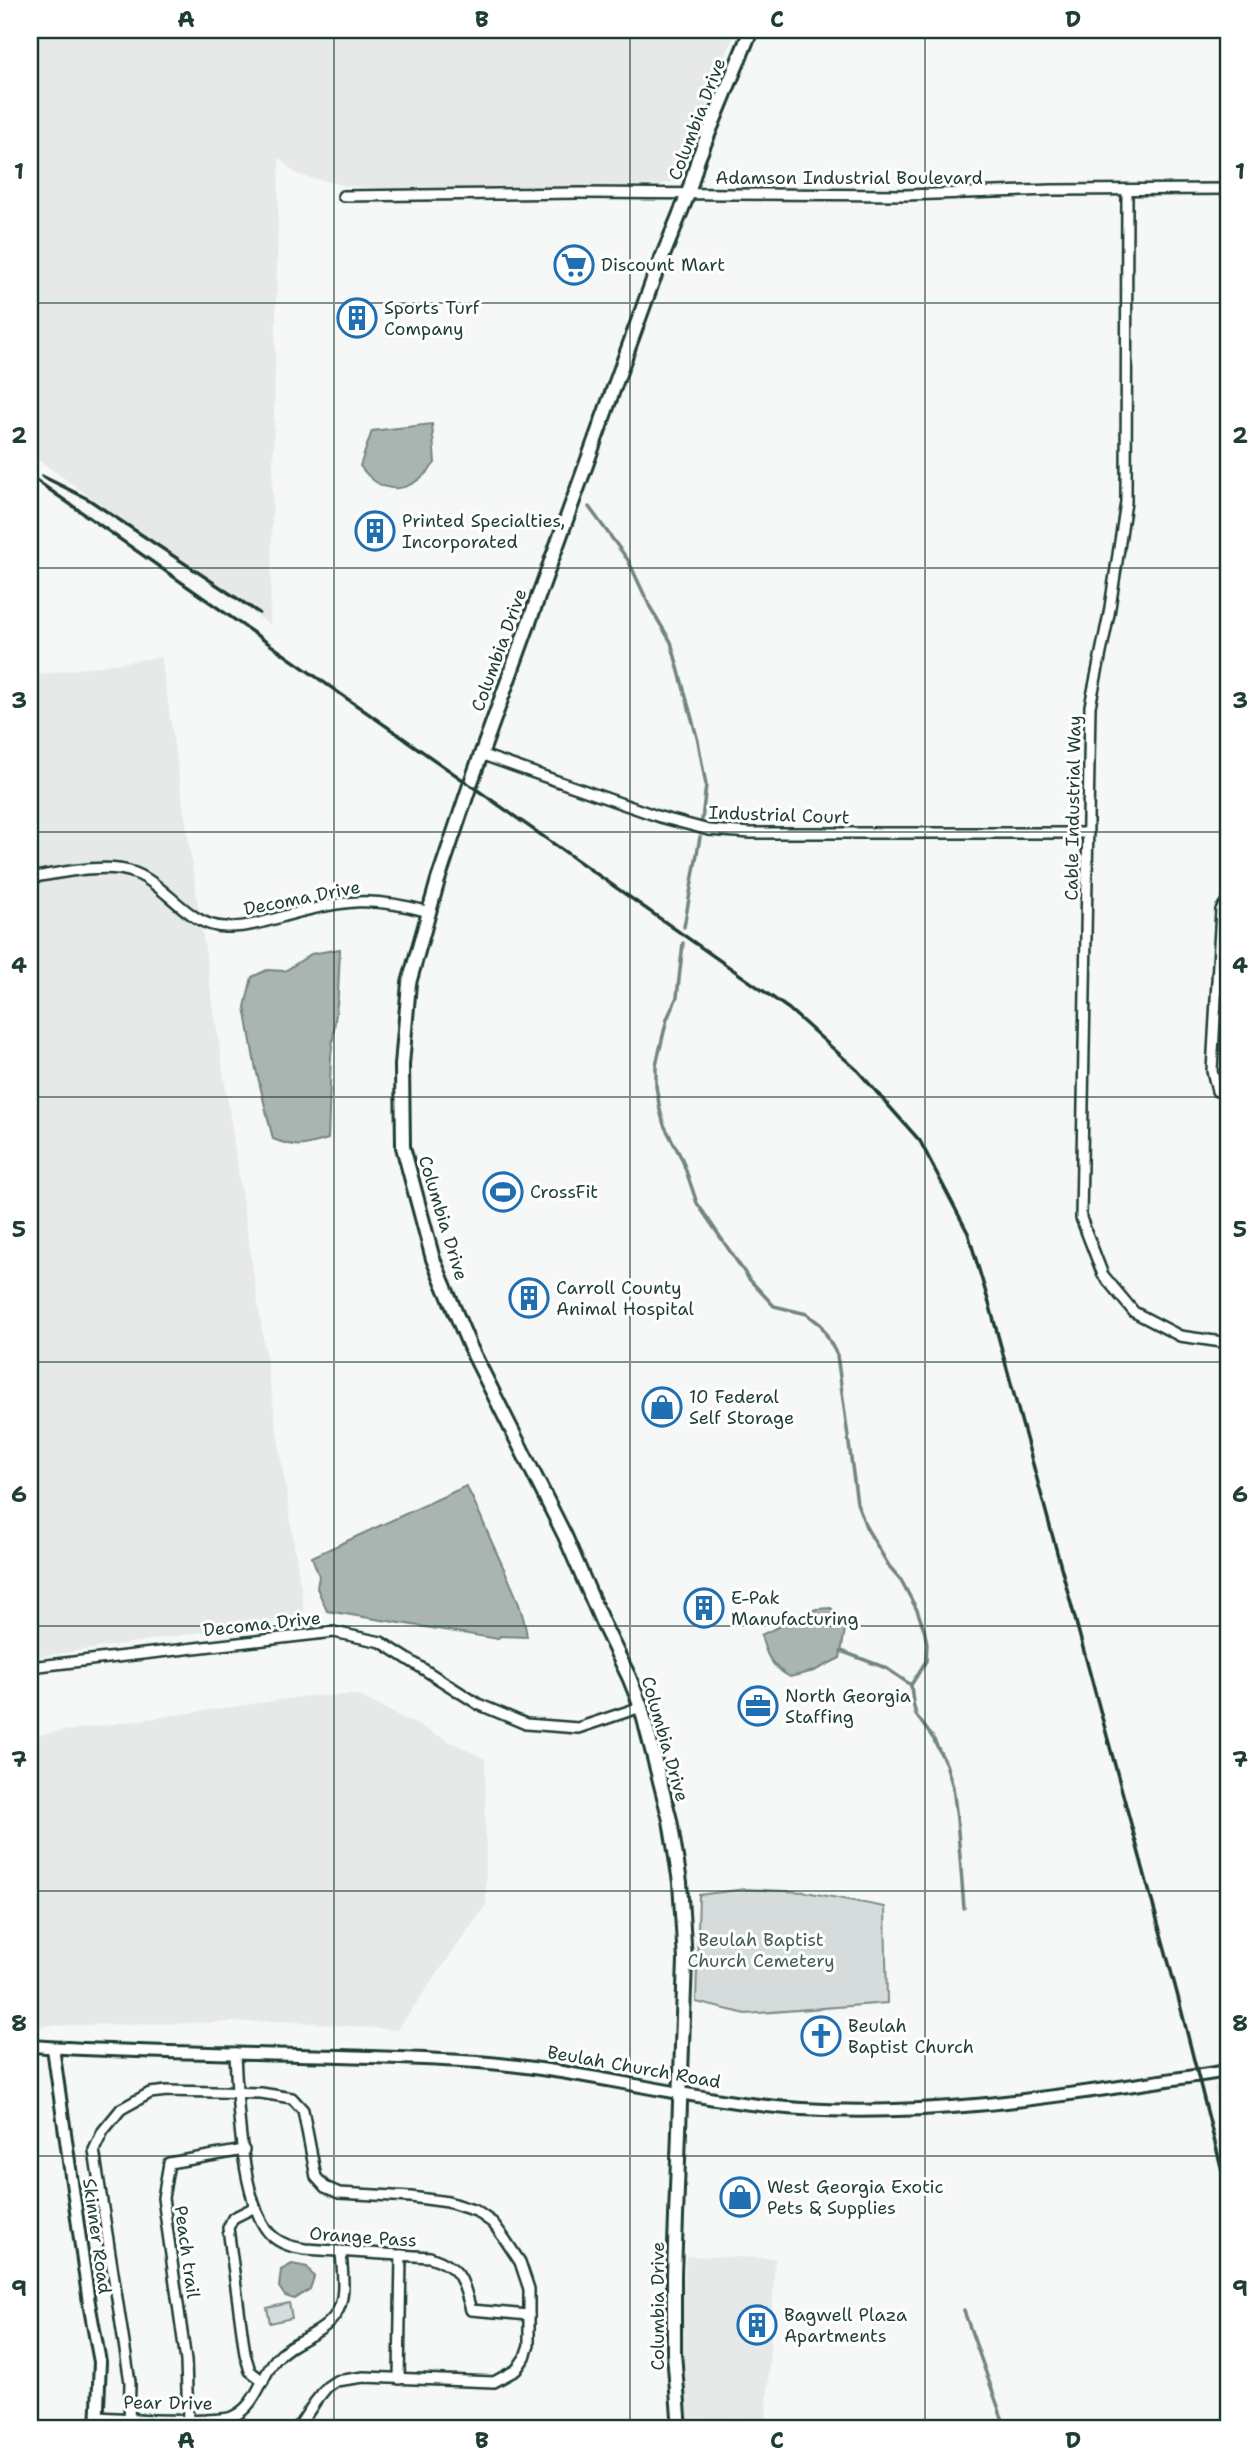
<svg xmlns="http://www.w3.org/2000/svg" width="1259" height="2459" viewBox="0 0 1259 2459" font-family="'Shantell Sans',sans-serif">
<rect width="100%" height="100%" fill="#f6f7f7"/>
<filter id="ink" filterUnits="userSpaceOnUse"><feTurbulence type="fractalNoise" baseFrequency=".0143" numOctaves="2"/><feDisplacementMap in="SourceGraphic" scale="14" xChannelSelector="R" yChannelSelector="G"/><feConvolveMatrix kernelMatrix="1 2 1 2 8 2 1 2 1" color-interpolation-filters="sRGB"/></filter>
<g filter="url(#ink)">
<!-- built -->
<g fill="#e6e9e8">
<path d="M30,30H736L677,181L659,185L398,189L348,186L298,175L279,158L270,625L30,454Z"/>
<path d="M161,657L305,1617L30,1658V676Z"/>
<path d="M357,1695L485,1759L486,1905L397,2030L287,2021L30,2026V1736L308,1696Z"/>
<path d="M1227,2076H1229V2145L1214,2086Z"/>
<path d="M686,2256L775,2258L766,2419L684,2420L680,2340Z"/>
</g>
<!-- green -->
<g fill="#d6dcdb" stroke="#7a8c88" stroke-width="2">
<path d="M745,1889L806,1892L885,1907L887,2003L746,2014L696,2002L699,1895Z"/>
<path d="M289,2303L292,2318L270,2323L267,2308Z"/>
</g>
<!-- water -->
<g fill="#aab5b1" stroke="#72857f" stroke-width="2">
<path d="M432,424L435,463C412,493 384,499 360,466L372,431Z"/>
<path d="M340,949L338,995L331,1056L328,1139C303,1146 298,1149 273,1139L255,1065L245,1007L252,977L267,970L285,971L311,954Z"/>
<path d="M466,1486C477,1505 484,1525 493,1545C506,1574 523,1605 527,1637L500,1636L498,1639L327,1611L317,1588L319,1576L312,1557Z"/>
<path d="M831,1608L846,1624L840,1658L814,1671L790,1677C772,1667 766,1656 761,1635L816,1609Z"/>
<path d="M292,2264L307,2267L314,2277L310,2289L294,2299L285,2296L279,2287L281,2270Z"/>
</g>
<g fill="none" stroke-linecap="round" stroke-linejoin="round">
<!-- stream -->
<g stroke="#72857f" stroke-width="3.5">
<path d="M589,507L628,560L650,607L671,642L698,741L706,785L702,820"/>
<path d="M684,927L700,837"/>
<path d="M683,943L677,997L667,1019L656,1065V1086L660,1110L664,1125L682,1159L697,1203L749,1279L774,1306L807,1314L821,1325L837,1355L857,1503L866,1527L889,1566L901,1580L917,1610L924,1629L927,1643L926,1661L911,1685L913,1703L916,1715L933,1738L946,1764L953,1787L957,1819L964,1908"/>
<path d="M841,1651L886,1668L911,1685"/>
<path d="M964,2311L1006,2429"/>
</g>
<!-- minor casing -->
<g stroke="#1f3d34" stroke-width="14">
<g id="minor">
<path d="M1127,190L1126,502L1109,614L1090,706L1081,1218L1103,1275L1134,1312L1180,1336L1229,1343"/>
<path d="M343,196L579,193L906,195L1052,190L1229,189"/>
<path d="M480,754L660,817L709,830L751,833H1088"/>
<path d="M30,878C60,873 107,862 135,873C168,886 188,926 225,927C246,928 268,921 288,915C344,900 372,896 429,912"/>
<path d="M1229,903L1225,904L1221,910L1212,1071L1217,1091L1229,1092"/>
<path d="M30,1667L334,1632L381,1642L478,1704L526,1724L578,1728L641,1707"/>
<path d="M235,2053C237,2097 241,2203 270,2234C280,2244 292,2247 305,2249L430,2257C462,2268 462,2279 471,2310L529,2315"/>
<path d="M255,2207L233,2218L228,2228L245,2354L250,2371L263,2381"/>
<path d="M399,2379L401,2255"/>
<path d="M99,2417C134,2419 170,2422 206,2420C214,2419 225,2420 232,2417C257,2406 260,2378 276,2359C293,2339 322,2336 336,2314C347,2297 342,2271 341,2251"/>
<path d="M188,2421L186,2361L163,2198L169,2163L244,2150"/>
<path d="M129,2429L130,2382L94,2150L103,2131L121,2109L150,2093L167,2091L261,2093L292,2098L303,2110L316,2177L325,2187L339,2193L411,2197L448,2202L476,2211L493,2223L504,2238L520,2262L529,2289V2345L525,2357L516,2370L494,2382L364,2377L336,2381L327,2387L315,2402L297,2429"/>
</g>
</g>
<!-- tertiary casing -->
<g stroke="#1f3d34" stroke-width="16">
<g id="tertiary">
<path d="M30,2046C179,2056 329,2052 478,2062C587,2070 693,2102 802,2109C946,2118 1087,2091 1229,2071"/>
<path d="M53,2048L89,2303L100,2362L97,2429"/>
</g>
</g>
<!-- secondary casing -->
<g stroke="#1f3d34" stroke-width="18">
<path id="secondary" d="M680,2429L674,2353V2274L685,1960L680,1882L670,1820L641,1707L629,1677L603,1624L565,1536L470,1347L433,1259L403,1147L402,1065L409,983L438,880L470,785L653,280L688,194L698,159L751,30"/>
</g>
<!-- minor -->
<use href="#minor" stroke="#fff" stroke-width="9"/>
<!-- tertiary -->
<use href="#tertiary" stroke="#fff" stroke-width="10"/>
<!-- secondary -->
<use href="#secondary" stroke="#fff" stroke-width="12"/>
<!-- rail -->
<g stroke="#1f3d34" stroke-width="3.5">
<path d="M30,476L789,1009L857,1070L920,1141L968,1233L991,1310L1177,1993L1229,2198"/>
<path d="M42,476L88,499L259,613"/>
</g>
</g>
</g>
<!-- grid -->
<path fill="none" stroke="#1f3d34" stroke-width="2" stroke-opacity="0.55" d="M334,30V2429M630,30V2429M925,30V2429M30,303H1229M30,568H1229M30,832H1229M30,1097H1229M30,1362H1229M30,1626H1229M30,1891H1229M30,2156H1229"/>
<!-- icons -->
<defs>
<g id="supermarket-ring" transform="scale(2.0125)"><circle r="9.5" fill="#fff" stroke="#1f6fb2" stroke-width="1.5"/><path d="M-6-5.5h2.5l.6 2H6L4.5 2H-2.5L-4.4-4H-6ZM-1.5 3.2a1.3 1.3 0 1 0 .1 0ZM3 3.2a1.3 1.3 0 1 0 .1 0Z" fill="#1f6fb2"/></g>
<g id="building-ring" transform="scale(2.0125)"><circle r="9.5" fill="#fff" stroke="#1f6fb2" stroke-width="1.5"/><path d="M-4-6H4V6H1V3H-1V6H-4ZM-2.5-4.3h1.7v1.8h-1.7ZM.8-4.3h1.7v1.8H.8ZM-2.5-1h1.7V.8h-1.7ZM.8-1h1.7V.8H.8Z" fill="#1f6fb2"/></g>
<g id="stadium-ring" transform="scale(2.0125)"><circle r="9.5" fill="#fff" stroke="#1f6fb2" stroke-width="1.5"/><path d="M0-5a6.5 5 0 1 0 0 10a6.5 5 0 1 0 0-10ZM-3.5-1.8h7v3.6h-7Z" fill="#1f6fb2"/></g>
<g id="shop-ring" transform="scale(2.0125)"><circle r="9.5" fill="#fff" stroke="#1f6fb2" stroke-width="1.5"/><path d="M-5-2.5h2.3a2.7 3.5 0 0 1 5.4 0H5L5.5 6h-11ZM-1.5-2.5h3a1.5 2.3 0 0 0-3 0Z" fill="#1f6fb2"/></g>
<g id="office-ring" transform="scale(2.0125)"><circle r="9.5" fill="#fff" stroke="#1f6fb2" stroke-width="1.5"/><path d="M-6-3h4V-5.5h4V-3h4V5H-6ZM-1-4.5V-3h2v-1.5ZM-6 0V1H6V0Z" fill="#1f6fb2"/></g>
<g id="church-ring" transform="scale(2.0125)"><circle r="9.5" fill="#fff" stroke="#1f6fb2" stroke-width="1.5"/><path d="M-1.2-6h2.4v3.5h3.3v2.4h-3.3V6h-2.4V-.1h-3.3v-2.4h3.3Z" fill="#1f6fb2"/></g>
</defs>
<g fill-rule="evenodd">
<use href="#supermarket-ring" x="574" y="265"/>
<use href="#building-ring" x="357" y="318"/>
<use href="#building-ring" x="375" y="531"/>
<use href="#stadium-ring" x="503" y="1192"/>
<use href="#building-ring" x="529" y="1298"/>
<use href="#shop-ring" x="662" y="1407"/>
<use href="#building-ring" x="704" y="1608"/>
<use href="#office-ring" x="758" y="1706"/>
<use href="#church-ring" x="821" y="2036"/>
<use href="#shop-ring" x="740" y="2197"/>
<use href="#building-ring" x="757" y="2325"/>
</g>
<g text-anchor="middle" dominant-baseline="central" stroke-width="6" stroke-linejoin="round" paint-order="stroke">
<!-- street labels -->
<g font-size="18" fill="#1f3d34" stroke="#fff">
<text transform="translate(697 119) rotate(-69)">Columbia Drive</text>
<text x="849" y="178">Adamson Industrial Boulevard</text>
<text transform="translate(499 650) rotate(-70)">Columbia Drive</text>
<text transform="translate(1073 808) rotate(-89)">Cable Industrial Way</text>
<text transform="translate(779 815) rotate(2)">Industrial Court</text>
<text transform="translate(302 898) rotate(-11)">Decoma Drive</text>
<text transform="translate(443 1218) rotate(73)">Columbia Drive</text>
<text transform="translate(262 1624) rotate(-6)">Decoma Drive</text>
<text transform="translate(665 1739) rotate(74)">Columbia Drive</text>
<text transform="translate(634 2067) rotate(10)">Beulah Church Road</text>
<text transform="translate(97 2236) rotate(82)">Skinner Road</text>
<text transform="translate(363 2237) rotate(4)">Orange Pass</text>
<text transform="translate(187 2252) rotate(82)">Peach trail</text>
<text transform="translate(658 2306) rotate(-90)">Columbia Drive</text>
<text transform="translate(168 2403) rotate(1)">Pear Drive</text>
</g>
<!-- poi labels -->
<g font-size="18" fill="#1f3d34" stroke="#fff" text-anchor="start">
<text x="601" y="265">Discount Mart</text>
<text x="384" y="308">Sports Turf<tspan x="384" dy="21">Company</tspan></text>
<text x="402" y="521">Printed Specialties,<tspan x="402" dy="21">Incorporated</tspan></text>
<text x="530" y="1192">CrossFit</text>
<text x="556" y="1288">Carroll County<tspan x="556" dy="21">Animal Hospital</tspan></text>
<text x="689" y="1397">10 Federal<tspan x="689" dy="21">Self Storage</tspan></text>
<text x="731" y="1598">E-Pak<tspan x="731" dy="21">Manufacturing</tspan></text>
<text x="785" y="1696">North Georgia<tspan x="785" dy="21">Staffing</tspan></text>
<text x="848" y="2026">Beulah<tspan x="848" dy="21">Baptist Church</tspan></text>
<text x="767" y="2187">West Georgia Exotic<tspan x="767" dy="21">Pets &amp; Supplies</tspan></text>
<text x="784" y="2315">Bagwell Plaza<tspan x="784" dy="21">Apartments</tspan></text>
</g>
<!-- park labels -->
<g font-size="18" fill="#445d55" stroke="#fff">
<text x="761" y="1940">Beulah Baptist<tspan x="761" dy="21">Church Cemetery</tspan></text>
</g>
</g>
<!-- margin -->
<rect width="1259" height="2459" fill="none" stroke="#fff" stroke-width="77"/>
<rect x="38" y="38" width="1182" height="2382" fill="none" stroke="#1f3d34" stroke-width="2.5"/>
<g font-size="23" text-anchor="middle" font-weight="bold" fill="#1f3d34">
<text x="186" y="27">A</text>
<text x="482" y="27">B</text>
<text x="777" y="27">C</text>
<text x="1073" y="27">D</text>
<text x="19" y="179">1</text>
<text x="1240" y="179">1</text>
<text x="19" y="443">2</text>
<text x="1240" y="443">2</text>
<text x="19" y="708">3</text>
<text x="1240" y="708">3</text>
<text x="19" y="973">4</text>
<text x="1240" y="973">4</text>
<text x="19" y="1237">5</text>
<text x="1240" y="1237">5</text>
<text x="19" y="1502">6</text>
<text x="1240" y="1502">6</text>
<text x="19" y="1767">7</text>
<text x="1240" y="1767">7</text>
<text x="19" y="2031">8</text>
<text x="1240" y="2031">8</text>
<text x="19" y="2296">9</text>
<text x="1240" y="2296">9</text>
<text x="186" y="2448">A</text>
<text x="482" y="2448">B</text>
<text x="777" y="2448">C</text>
<text x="1073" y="2448">D</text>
</g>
</svg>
